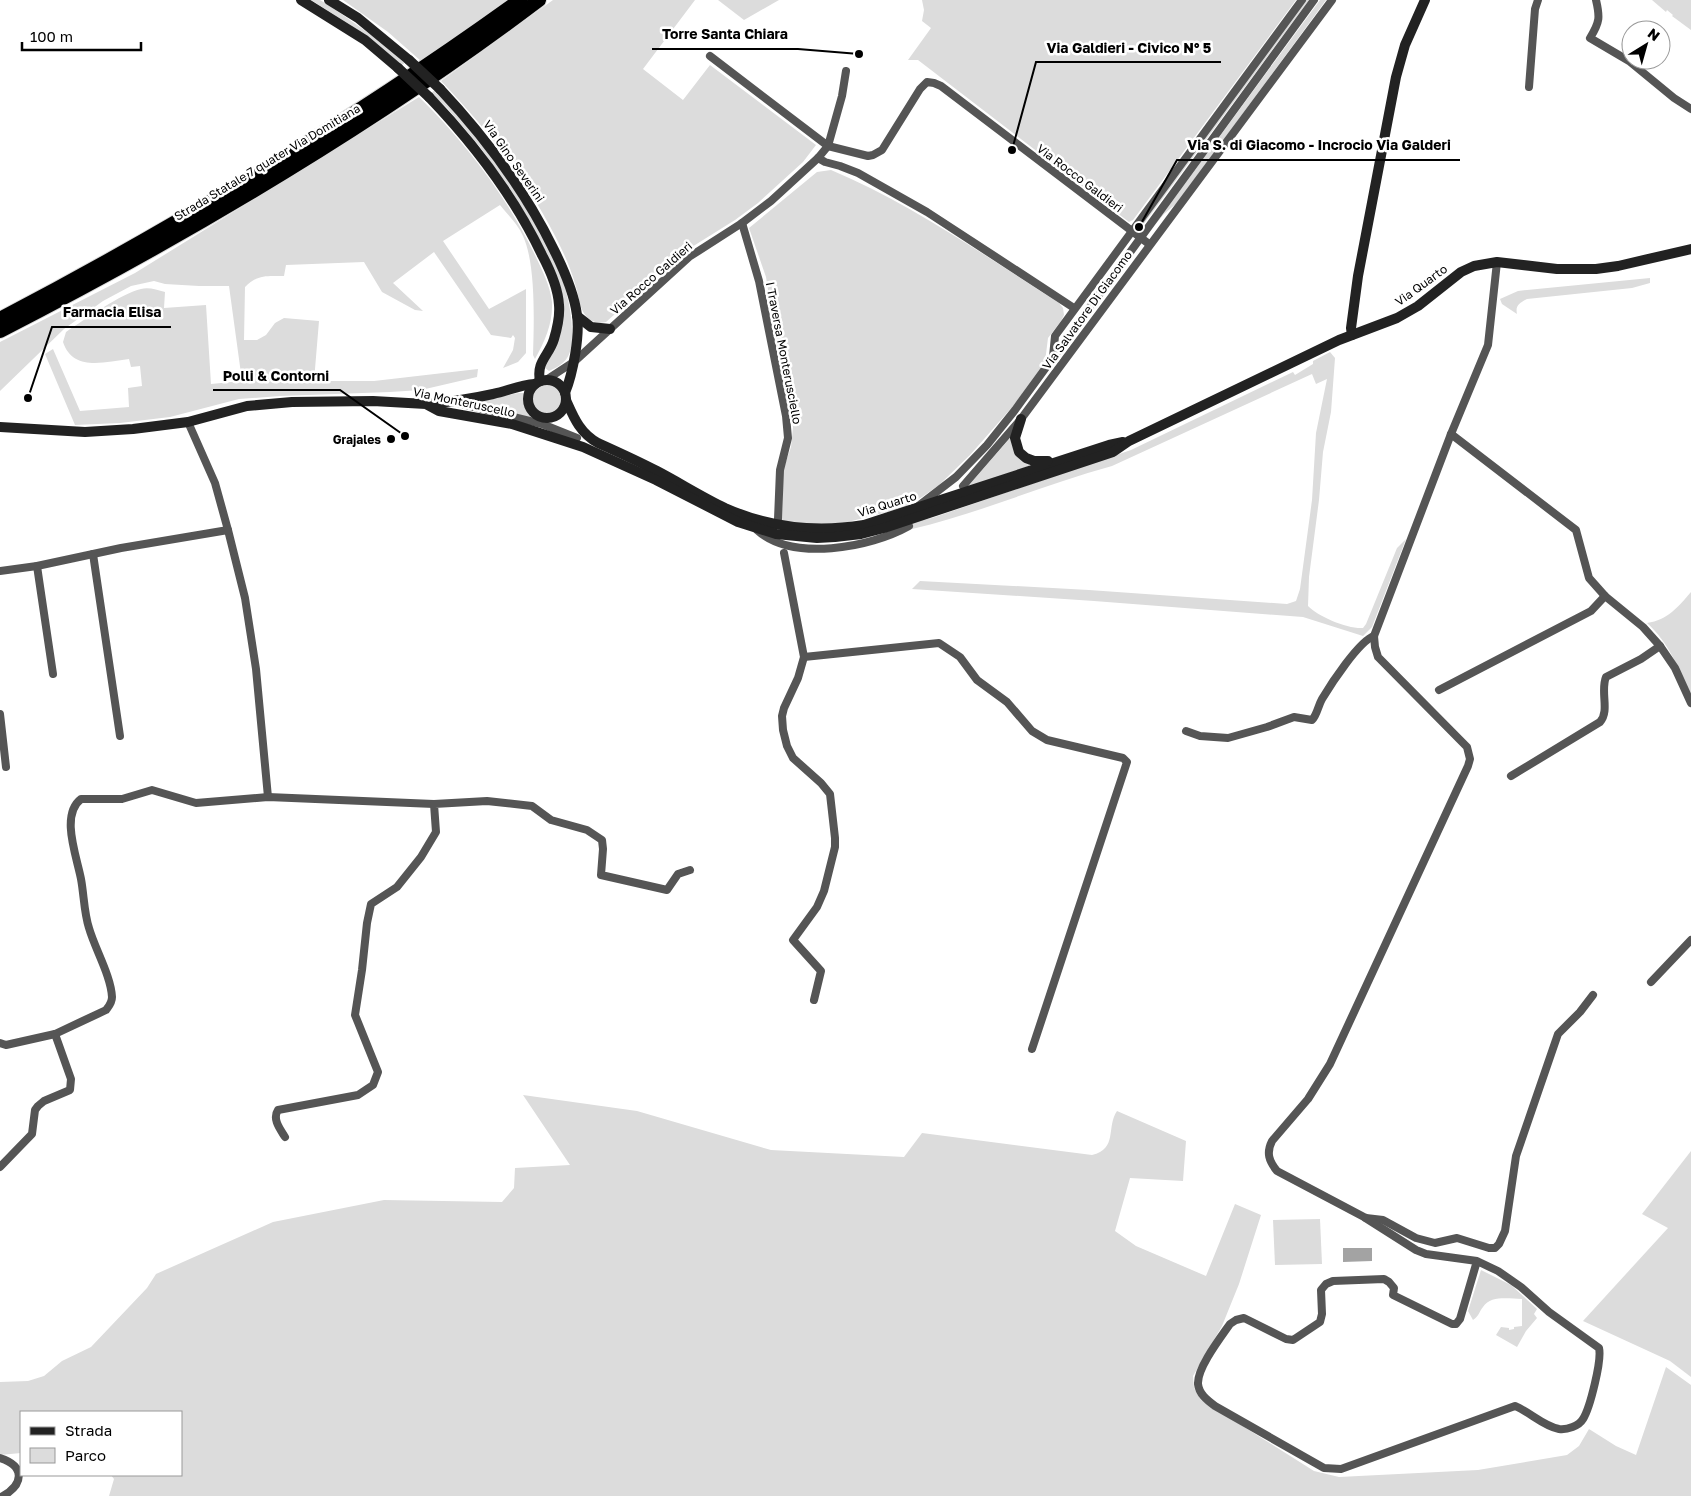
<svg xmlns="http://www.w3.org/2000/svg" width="1691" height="1496" viewBox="0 0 1691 1496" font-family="'Golos Text',sans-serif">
<rect width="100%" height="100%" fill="#fff"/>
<!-- green -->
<g fill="#dcdcdc">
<path d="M311,0H320L330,6L377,39L406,62L402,65L352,26Z"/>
<path d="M343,0H507L421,61L388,32Z"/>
<path d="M553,0H695L643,69L683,100L710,65L816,145L803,162L758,203L735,220L687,250L606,322C598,324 591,322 586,316C579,308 579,296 576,287C572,273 567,260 561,248C531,185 489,131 441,81Z"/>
<path d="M718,0H779L744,20Z"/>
<path d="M922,0H1296L1133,220L1129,222L918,60H908L931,28L922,21L924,10Z"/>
<path d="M1306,0H1309L1140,229L1139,227Z"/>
<path d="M1320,0H1326L1178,202L1164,214L1154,226Z"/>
<path d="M1652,0H1691V30L1672,16L1673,15L1667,10L1666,12Z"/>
<path d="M435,90C450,107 467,123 481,141C519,192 572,267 572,332C572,340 572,351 567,358C563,364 556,368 549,371L545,368L563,306L533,227L509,187L480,147L448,109L431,93Z"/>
<path d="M419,97C466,143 507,197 535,255C542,270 550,285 552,302C553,323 545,341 535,359L533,355C534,323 536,264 523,236C518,224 507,214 500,205L443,241L489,309L526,289V353L518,362L503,368L513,350L515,338L513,335L511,338L491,335L434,252L393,283L423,311L415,310L382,292L364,262L286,265L284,276C267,276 258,274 245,287L244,340H257L266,335L275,323L284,318L319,321L314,381H374L478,369L477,377L421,390L390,392L280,396L239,399L170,417L120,423L75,425L45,354L53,349L80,411L129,407L128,388L142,386L140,366L131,367L129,359C104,362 73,372 63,342L66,332C84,320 122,293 141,289C149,287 157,290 165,292L164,308L206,305L211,384L242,381L229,286H199L165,284L154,281L131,286L103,301L64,329L0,391V342L135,273Z"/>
<path d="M831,170C912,204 985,256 1059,303L1063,308L1064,315L1061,321L1048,338L1045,362L1013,406L970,455L939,485L922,497L903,508L836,525L782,523L783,470L791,447L793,427L778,353L766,277L749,228L817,172Z"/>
<path d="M1650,278V283L1632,288L1527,299C1520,303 1515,305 1517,314L1502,304L1500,299L1518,291L1527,290Z"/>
<path d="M1330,352L1335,358L1331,412L1323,452L1319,500L1309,577L1308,606C1319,617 1347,629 1363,628L1366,624L1397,548L1406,539L1372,627L1363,636L1303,617L1094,601L912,589L920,581L1089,590L1287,604L1296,601L1300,589L1312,500L1316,433L1327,379L1316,384L1312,374L1112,466C1045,484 981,513 912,529L909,523L932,518L1131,450L1293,372L1295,375L1313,364V361Z"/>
<circle cx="547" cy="399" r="15"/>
<path d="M519,393H523L525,405L531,415L530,418L471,404V402Z"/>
<path d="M1011,437L1029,464V466L965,488L963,486L970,484Z"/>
<path d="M1691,592V695C1679,669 1669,643 1647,623C1668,620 1678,607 1691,592Z"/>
<path d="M523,1095L637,1111L771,1150L904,1157L922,1133L1092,1155C1118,1149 1106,1127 1117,1111L1186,1141L1183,1181L1130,1178L1115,1231L1136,1246L1206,1276L1235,1204L1261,1215L1239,1284L1222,1326L1193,1376L1194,1388L1201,1400L1314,1471L1339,1477L1478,1470L1567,1455L1579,1446L1589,1429L1616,1446L1636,1455L1666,1367L1691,1385V1496H109L114,1479L111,1475H181V1412H21V1453L0,1455V1382L28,1381L44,1376L62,1361L91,1347L147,1288L156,1274L273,1222L384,1200L502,1202L514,1188L515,1168L570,1165Z"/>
<path d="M1691,1151V1377L1670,1361L1583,1321L1668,1228L1642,1214Z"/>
<path d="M1320,1219L1322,1264L1275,1265L1273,1220Z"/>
<path d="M1481,1270L1511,1285L1537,1309L1534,1314L1537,1318L1526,1331L1517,1347L1496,1335L1501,1327L1509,1328V1330L1514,1329V1327L1522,1326V1299C1509,1299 1491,1295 1483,1307C1479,1312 1479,1316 1473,1320L1468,1311Z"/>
</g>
<!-- water -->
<path fill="#a3a3a3" d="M1372,1248V1261L1343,1262V1248Z"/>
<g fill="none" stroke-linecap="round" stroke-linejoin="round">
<!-- highway casing -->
<g stroke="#dbdbdb" stroke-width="16">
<g id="highway">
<path d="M0,319C181,224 355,119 520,0"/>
<path d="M0,331C187,235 371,127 539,0"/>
</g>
</g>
<!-- street -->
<g stroke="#555" stroke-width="8">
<path d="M1596,0C1600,17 1600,22 1590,38L1629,61L1674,98L1691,109"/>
<path d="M710,56L828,146L842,96L846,71"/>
<path d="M1529,87L1535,9L1538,0"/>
<path d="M818,158L825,162L840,166L858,173L927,212L1074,308"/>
<path d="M742,223L759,281L786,416L788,438L780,470L778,519"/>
<path d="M1053,357L1055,336L1302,0"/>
<path d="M546,380L575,361L689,257L742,223L771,201L818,158L828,146L868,156L873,155L882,150L920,89L927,82L934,83L941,86L1149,244"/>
<path d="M454,402L542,424L577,438"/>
<path d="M188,422L215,483L228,530L245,598L256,669L268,797"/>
<path d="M1451,434L1576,530L1589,578L1605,596L1643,627L1660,646L1675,668L1691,703"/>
<path d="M963,486L1021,419L1332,0"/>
<path d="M917,507L956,477L987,445L1015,410L1314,0"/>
<path d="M757,530C792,562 870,548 909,526"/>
<path d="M784,553L804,657L798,678L784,708L782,716L783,730L787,746L793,758L821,783L830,794L835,838V847L824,891L817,907L793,940L821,971L814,1000"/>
<path d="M93,554L120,736"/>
<path d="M37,566L53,674"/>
<path d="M0,571L37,566L121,548L228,530"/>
<path d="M804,657L939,643L960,657L977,680L1007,702L1032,731L1047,740L1123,758L1127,762L1032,1049"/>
<path d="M1439,690L1591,611L1605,596"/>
<path d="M0,714L6,767"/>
<path d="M1186,731L1200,736L1228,738L1267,727L1294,717L1312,720C1317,715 1318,706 1322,699C1331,684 1359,641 1374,636"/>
<path d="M1511,776L1600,722C1610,711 1600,691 1606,677L1641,659L1660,646"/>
<path d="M1651,982L1691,940"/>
<path d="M0,1043L6,1045L55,1034L106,1010C109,1006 112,1003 112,997C111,976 95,949 89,928C84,913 84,895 81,879C77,857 60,815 81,799H122L152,790L196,803L268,797L434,804"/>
<path d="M285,1137C280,1129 272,1119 278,1110L358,1095L373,1085L378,1072L355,1015L362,970L367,923L371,904L397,887L421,857L436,832L434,804L487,801L532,806L551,820L587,830L602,840L603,849L601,875L667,890L678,874L690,870"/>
<path d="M0,1167L32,1134L35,1110L38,1106L44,1101L70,1090L71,1079L55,1034"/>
<path d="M1366,1218L1383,1220L1416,1238L1435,1243L1457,1238L1489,1248H1495L1499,1244L1505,1231L1516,1156L1558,1034L1580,1012L1593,995"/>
<path d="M1477,1261L1460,1319L1456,1324H1452L1393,1295L1394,1288L1389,1282L1384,1279L1333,1281L1326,1284L1321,1290L1322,1314L1320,1322L1293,1340L1286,1339L1244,1318L1236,1320L1230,1324C1221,1337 1197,1368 1198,1384C1199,1394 1207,1400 1215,1406L1324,1468L1341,1469L1515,1406C1530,1412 1543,1426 1559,1429C1567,1430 1579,1426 1583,1419C1590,1408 1602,1360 1599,1348L1549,1312L1521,1287L1498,1271L1477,1261L1426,1254L1416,1250L1364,1217L1277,1171C1269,1161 1266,1153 1272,1141L1308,1099L1330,1064L1468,766L1470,759L1467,747L1378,657L1375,647L1374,636L1451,434L1488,345L1497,262"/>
<path d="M0,1458C25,1466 24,1484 3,1496"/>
</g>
<!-- secondary -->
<g stroke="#222" stroke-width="10">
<path d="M301,0L365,40L398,68"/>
<path d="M329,0L358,18L409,60"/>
<path d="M440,89C485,137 525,190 554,250C564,270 574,292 577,315C580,336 573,373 565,393"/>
<path d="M429,97C474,144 514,196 542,255C550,270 558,287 559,305C560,316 557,329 554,339C549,356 536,361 540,381"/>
<path d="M577,316L591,327L610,329"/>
<path d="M1352,335L1351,328L1358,276L1396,77L1405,45L1425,0"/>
<circle cx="547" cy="399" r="19"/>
<path d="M566,400C574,418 580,433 598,443C618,452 638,461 657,471C680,483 702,497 725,508C770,528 815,533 864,525L1109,445L1123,442"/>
<path d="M427,404C449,402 471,399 493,394C508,391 519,385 535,384"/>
<path d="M1021,419L1015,438L1019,452L1026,458L1034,461H1048"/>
<path d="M0,427L85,432L133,429L188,422L247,406L292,402L373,401L426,404L439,411L512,424L583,447L656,480L738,522L776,534L817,538L835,537L861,534L884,528L1113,452L1129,441L1339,340L1397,318L1418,306L1461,272L1474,266L1497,262L1557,269H1596L1618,266L1691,249"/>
</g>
<!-- highway -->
<use href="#highway" stroke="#000" stroke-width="14"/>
<!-- secondary-bridge -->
<g stroke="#222" stroke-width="10">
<path d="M409,60L440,89"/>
<path d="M398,68L429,97"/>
</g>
</g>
<!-- markers -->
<circle fill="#000" stroke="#fff" stroke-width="2" cx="391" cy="439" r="5"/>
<g text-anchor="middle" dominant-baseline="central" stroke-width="5" stroke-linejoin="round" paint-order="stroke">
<!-- street labels -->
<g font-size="12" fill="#000" stroke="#fff">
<text transform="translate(514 161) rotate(55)">Via Gino Severini</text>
<text transform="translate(267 162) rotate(-31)">Strada Statale 7 quater Via Domitiana</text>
<text transform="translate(1080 178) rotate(37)">Via Rocco Galdieri</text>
<text transform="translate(651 278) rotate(-41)">Via Rocco Galdieri</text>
<text transform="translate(1421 285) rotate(-36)">Via Quarto</text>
<text transform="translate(1087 310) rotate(-54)">Via Salvatore Di Giacomo</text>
<text transform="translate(784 353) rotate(79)">I Traversa Monterusciello</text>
<text transform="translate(464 402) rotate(12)">Via Monteruscello</text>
<text transform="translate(887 504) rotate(-17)">Via Quarto</text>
</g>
<!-- poi labels -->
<g font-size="12" font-weight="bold" fill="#000" stroke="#fff" text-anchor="end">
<text x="381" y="439">Grajales</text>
</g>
</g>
<!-- callouts -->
<path fill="none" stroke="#000" stroke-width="2" d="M859 54L798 49H652M1012 150L1036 62H1221M1139 227L1177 160H1460M28 398L52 327H171M405 436L340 390H213"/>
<g fill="#000" stroke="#fff" stroke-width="2">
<circle cx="859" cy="54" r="5"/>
<circle cx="1012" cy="150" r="5"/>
<circle cx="1139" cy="227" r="5"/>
<circle cx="28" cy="398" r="5"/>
<circle cx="405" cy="436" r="5"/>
</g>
<g font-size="14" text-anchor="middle" font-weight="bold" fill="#000" stroke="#fff" stroke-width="5" stroke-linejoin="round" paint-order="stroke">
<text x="725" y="39">Torre Santa Chiara</text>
<text x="1129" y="53">Via Galdieri - Civico N° 5</text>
<text x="1319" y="150">Via S. di Giacomo - Incrocio Via Galderi</text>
<text x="112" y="317">Farmacia Elisa</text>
<text x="276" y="381">Polli &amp; Contorni</text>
</g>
<!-- legend -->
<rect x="20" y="1411" width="162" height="65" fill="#ffffff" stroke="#999999"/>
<rect x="30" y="1427" width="25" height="8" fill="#222222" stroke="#999999"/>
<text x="65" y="1436" font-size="15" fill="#000000">Strada</text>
<rect x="30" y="1448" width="25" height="15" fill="#dcdcdc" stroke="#999999"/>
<text x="65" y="1461" font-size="15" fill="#000000">Parco</text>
<!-- north arrow -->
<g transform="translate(1646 45) rotate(37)"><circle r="24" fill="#ffffff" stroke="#999999"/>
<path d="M0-4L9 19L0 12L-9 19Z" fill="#000000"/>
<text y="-8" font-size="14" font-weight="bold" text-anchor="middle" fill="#000000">N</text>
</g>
<!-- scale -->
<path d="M22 42v8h119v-8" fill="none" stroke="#000000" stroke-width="2.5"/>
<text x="30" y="42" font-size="15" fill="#000000" stroke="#ffffff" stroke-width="4" paint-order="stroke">100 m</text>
</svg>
